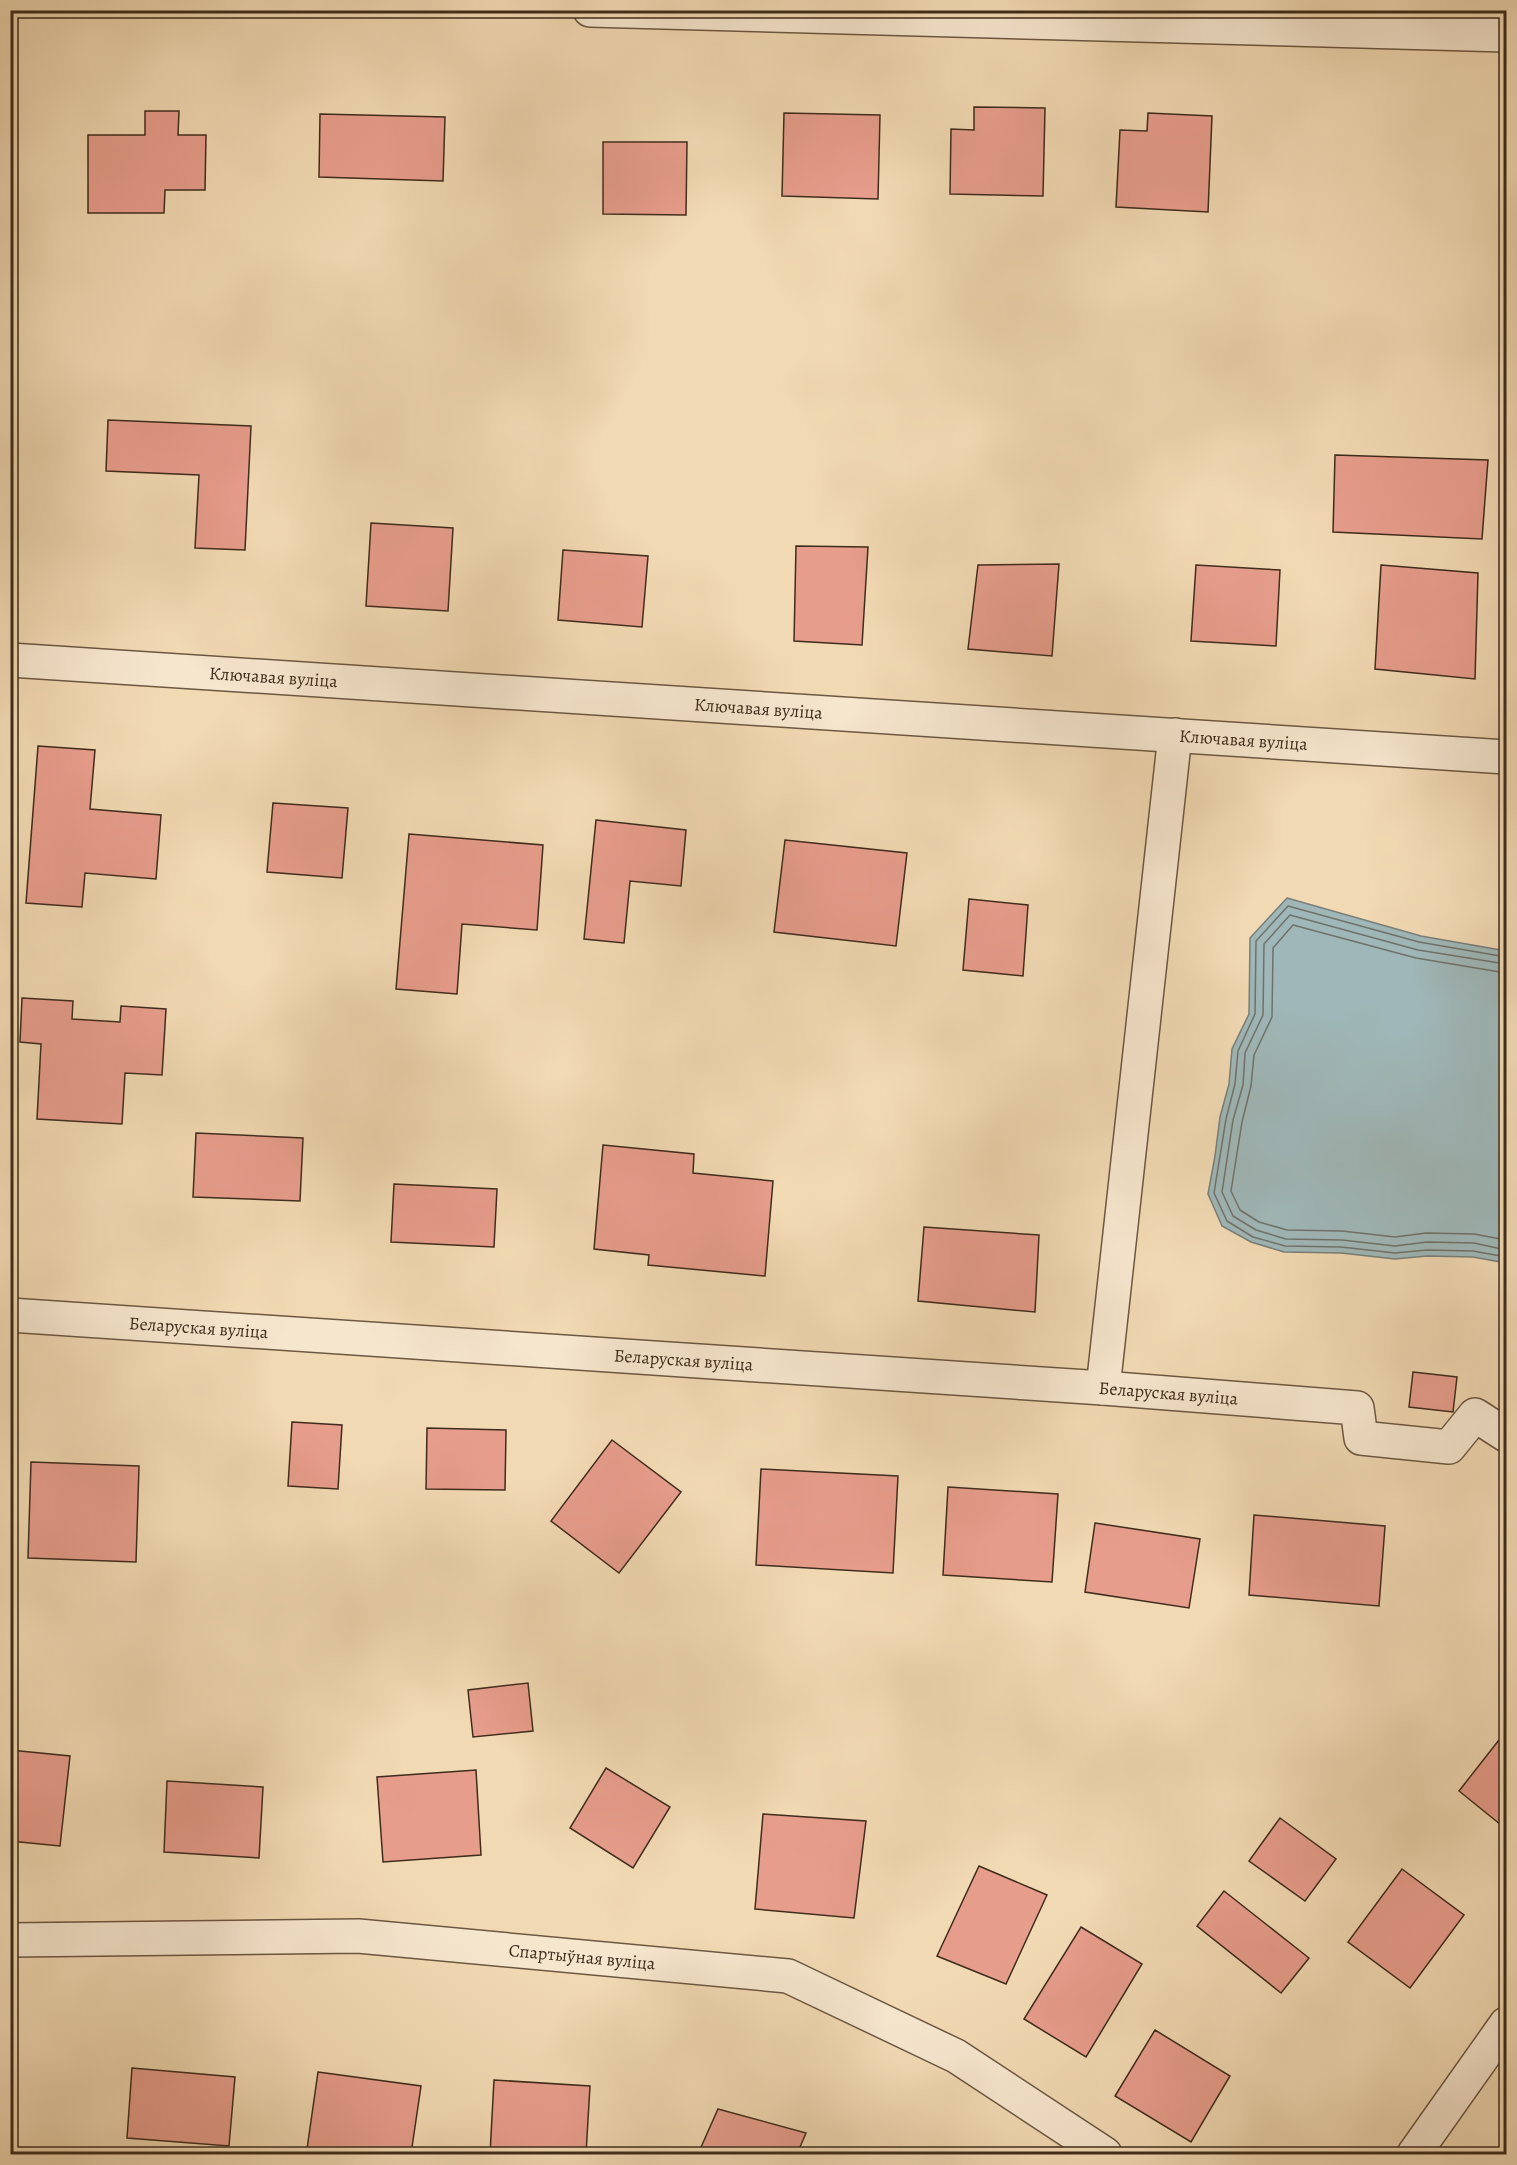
<svg xmlns="http://www.w3.org/2000/svg" width="1517" height="2165" viewBox="0 0 1517 2165" font-family="Alegreya,serif">
<rect width="100%" height="100%" fill="#f1d9b3"/>
<filter id="stains"><feTurbulence type="fractalNoise" baseFrequency=".00333" numOctaves="4"/><feColorMatrix values="0 0 0 0 .2 0 0 0 0 .09 0 0 0 0 .02 0 0 0 .5 -.17"/></filter>
<radialGradient id="worn" r=".72"><stop offset=".6" stop-color="#630" stop-opacity="0"/><stop offset="1" stop-color="#630" stop-opacity=".3"/></radialGradient>
<!-- water -->
<path fill="#9fb7b8" stroke="#797f79" stroke-width="1.5" d="M1287,898L1421,936L1506,951V1263L1473,1257L1427,1256L1395,1259L1341,1253L1284,1252L1251,1242L1222,1226L1208,1194L1215,1156L1220,1117L1229,1084L1232,1049L1249,1014L1250,938Z"/>
<g fill="none" stroke-linecap="round" stroke-linejoin="round">
<!-- shore -->
<g stroke="#6f726a" stroke-width="1.5">
<path d="M1506,957L1419,942L1288,906L1256,941L1255,1014L1238,1051L1235,1084L1226,1119L1214,1193L1227,1221L1253,1237L1285,1246L1341,1247L1395,1253L1427,1250L1473,1251L1506,1257"/>
<path d="M1506,964L1418,950L1290,915L1264,944L1263,1015L1245,1053L1243,1085L1233,1120L1222,1192L1233,1216L1256,1230L1286,1239L1342,1240L1395,1246L1427,1242L1474,1243L1506,1250"/>
<path d="M1506,973L1416,958L1293,925L1273,948L1272,1017L1254,1055L1251,1086L1242,1122L1231,1191L1240,1210L1259,1222L1287,1230L1342,1231L1395,1237L1426,1233L1474,1234L1506,1240"/>
</g>
</g>
<!-- building -->
<g fill="#e79d8c" stroke="#3f2c1b" stroke-width="1.5">
<path d="M974,107L1045,108L1043,196L950,194L951,129L974,130Z"/>
<path d="M145,111H179L178,135H206L205,190H165L164,213H88V135H145Z"/>
<path d="M784,113L880,115L878,199L782,196Z"/>
<path d="M1148,113L1212,116L1208,212L1116,207L1120,130L1147,131Z"/>
<path d="M320,114L445,117L443,181L319,177Z"/>
<path d="M603,142H687L686,215L603,214Z"/>
<path d="M108,420L251,426L245,550L195,548L199,475L106,471Z"/>
<path d="M1335,455L1488,460L1482,539L1333,532Z"/>
<path d="M371,523L453,528L448,611L366,606Z"/>
<path d="M796,546L868,547L862,645L794,641Z"/>
<path d="M563,550L648,556L642,627L558,620Z"/>
<path d="M1059,564L1052,656L968,649L978,565Z"/>
<path d="M1196,565L1280,570L1276,646L1191,641Z"/>
<path d="M1381,565L1478,573L1475,679L1375,669Z"/>
<path d="M38,746L95,750L90,809L161,815L156,879L85,873L82,907L26,903Z"/>
<path d="M273,803L348,808L342,878L267,872Z"/>
<path d="M596,820L686,830L681,886L630,881L624,943L584,939Z"/>
<path d="M409,834L543,845L537,930L462,924L457,994L396,989Z"/>
<path d="M785,840L907,853L896,946L774,932Z"/>
<path d="M969,899L1028,905L1023,976L963,970Z"/>
<path d="M22,998L73,1001L72,1019L120,1022L121,1006L166,1009L162,1075L125,1073L122,1124L37,1119L41,1044L20,1042Z"/>
<path d="M196,1133L303,1138L300,1201L193,1197Z"/>
<path d="M603,1145L694,1154L693,1173L773,1181L765,1276L648,1265L649,1255L594,1249Z"/>
<path d="M394,1184L497,1189L494,1247L391,1242Z"/>
<path d="M924,1227L1039,1235L1035,1312L918,1301Z"/>
<path d="M1413,1372L1457,1377L1453,1412L1409,1407Z"/>
<path d="M292,1422L342,1425L338,1489L288,1486Z"/>
<path d="M427,1428L506,1430L505,1490L426,1489Z"/>
<path d="M612,1440L681,1492L619,1573L551,1521Z"/>
<path d="M31,1462L139,1466L136,1562L28,1558Z"/>
<path d="M761,1469L898,1476L893,1573L756,1565Z"/>
<path d="M948,1487L1058,1494L1052,1582L943,1575Z"/>
<path d="M1254,1515L1385,1526L1379,1606L1249,1595Z"/>
<path d="M1095,1523L1200,1539L1189,1608L1085,1592Z"/>
<path d="M528,1683L533,1731L473,1737L468,1690Z"/>
<path d="M1506,1731V1829L1459,1791Z"/>
<path d="M10,1750L70,1756L60,1846L10,1841Z"/>
<path d="M606,1768L670,1807L633,1868L570,1828Z"/>
<path d="M476,1770L481,1855L383,1862L377,1777Z"/>
<path d="M167,1781L263,1787L259,1858L164,1852Z"/>
<path d="M763,1814L866,1821L854,1918L755,1909Z"/>
<path d="M1280,1818L1336,1859L1305,1901L1249,1861Z"/>
<path d="M979,1866L1047,1895L1006,1984L937,1956Z"/>
<path d="M1402,1869L1464,1915L1410,1988L1348,1942Z"/>
<path d="M1224,1891L1309,1958L1281,1993L1197,1926Z"/>
<path d="M1081,1927L1142,1964L1086,2057L1024,2019Z"/>
<path d="M1155,2030L1230,2076L1191,2142L1115,2096Z"/>
<path d="M132,2068L235,2077L229,2146L127,2138Z"/>
<path d="M318,2072L421,2086L411,2154H347L307,2149Z"/>
<path d="M494,2080L590,2086L586,2154H490Z"/>
<path d="M718,2109L806,2133L797,2154H698Z"/>
</g>
<g fill="none" stroke-linecap="round" stroke-linejoin="round">
<!-- minor casing -->
<g stroke="#6c5741" stroke-width="36">
<g id="minor">
<path d="M590,10L1506,35"/>
<path id="s1" d="M10,660L1506,757"/>
<path id="s2" d="M10,1315L1103,1388L1357,1408L1361,1438L1449,1447L1475,1415L1506,1435"/>
<path d="M1103,1388L1175,735"/>
<path id="s3" d="M10,1940L358,1936L788,1976L956,2056L1105,2154"/>
<path d="M1414,2154L1506,2024"/>
</g>
</g>
<!-- minor -->
<use href="#minor" stroke="#f6e6ce" stroke-width="33"/>
</g>
<g text-anchor="middle" dominant-baseline="central" stroke-width="4.5" stroke-linejoin="round" paint-order="stroke">
<!-- street labels -->
<g font-size="18" fill="#3f2c1b" stroke="#f6e6ce">
<text stroke="none"><textPath href="#s1" startOffset="264">Ключавая вуліца</textPath></text>
<text stroke="none"><textPath href="#s1" startOffset="750">Ключавая вуліца</textPath></text>
<text stroke="none"><textPath href="#s1" startOffset="1236">Ключавая вуліца</textPath></text>
<text stroke="none"><textPath href="#s2" startOffset="189">Беларуская вуліца</textPath></text>
<text stroke="none"><textPath href="#s2" startOffset="675">Беларуская вуліца</textPath></text>
<text stroke="none"><textPath href="#s2" startOffset="1161">Беларуская вуліца</textPath></text>
<text stroke="none"><textPath href="#s3" startOffset="573">Спартыўная вуліца</textPath></text>
</g>
</g>
<!-- margin -->
<rect width="1517" height="2165" fill="none" stroke="#f1d9b3" stroke-width="36"/>
<rect x="12" y="12" width="1493" height="2141" fill="none" stroke="#3f2c1b" stroke-width="3"/>
<rect x="18" y="18" width="1481" height="2129" fill="none" stroke="#3f2c1b" stroke-width="1.5"/>
<rect width="100%" height="100%" filter="url(#stains)"/>
<rect width="100%" height="100%" fill="url(#worn)"/>
</svg>
